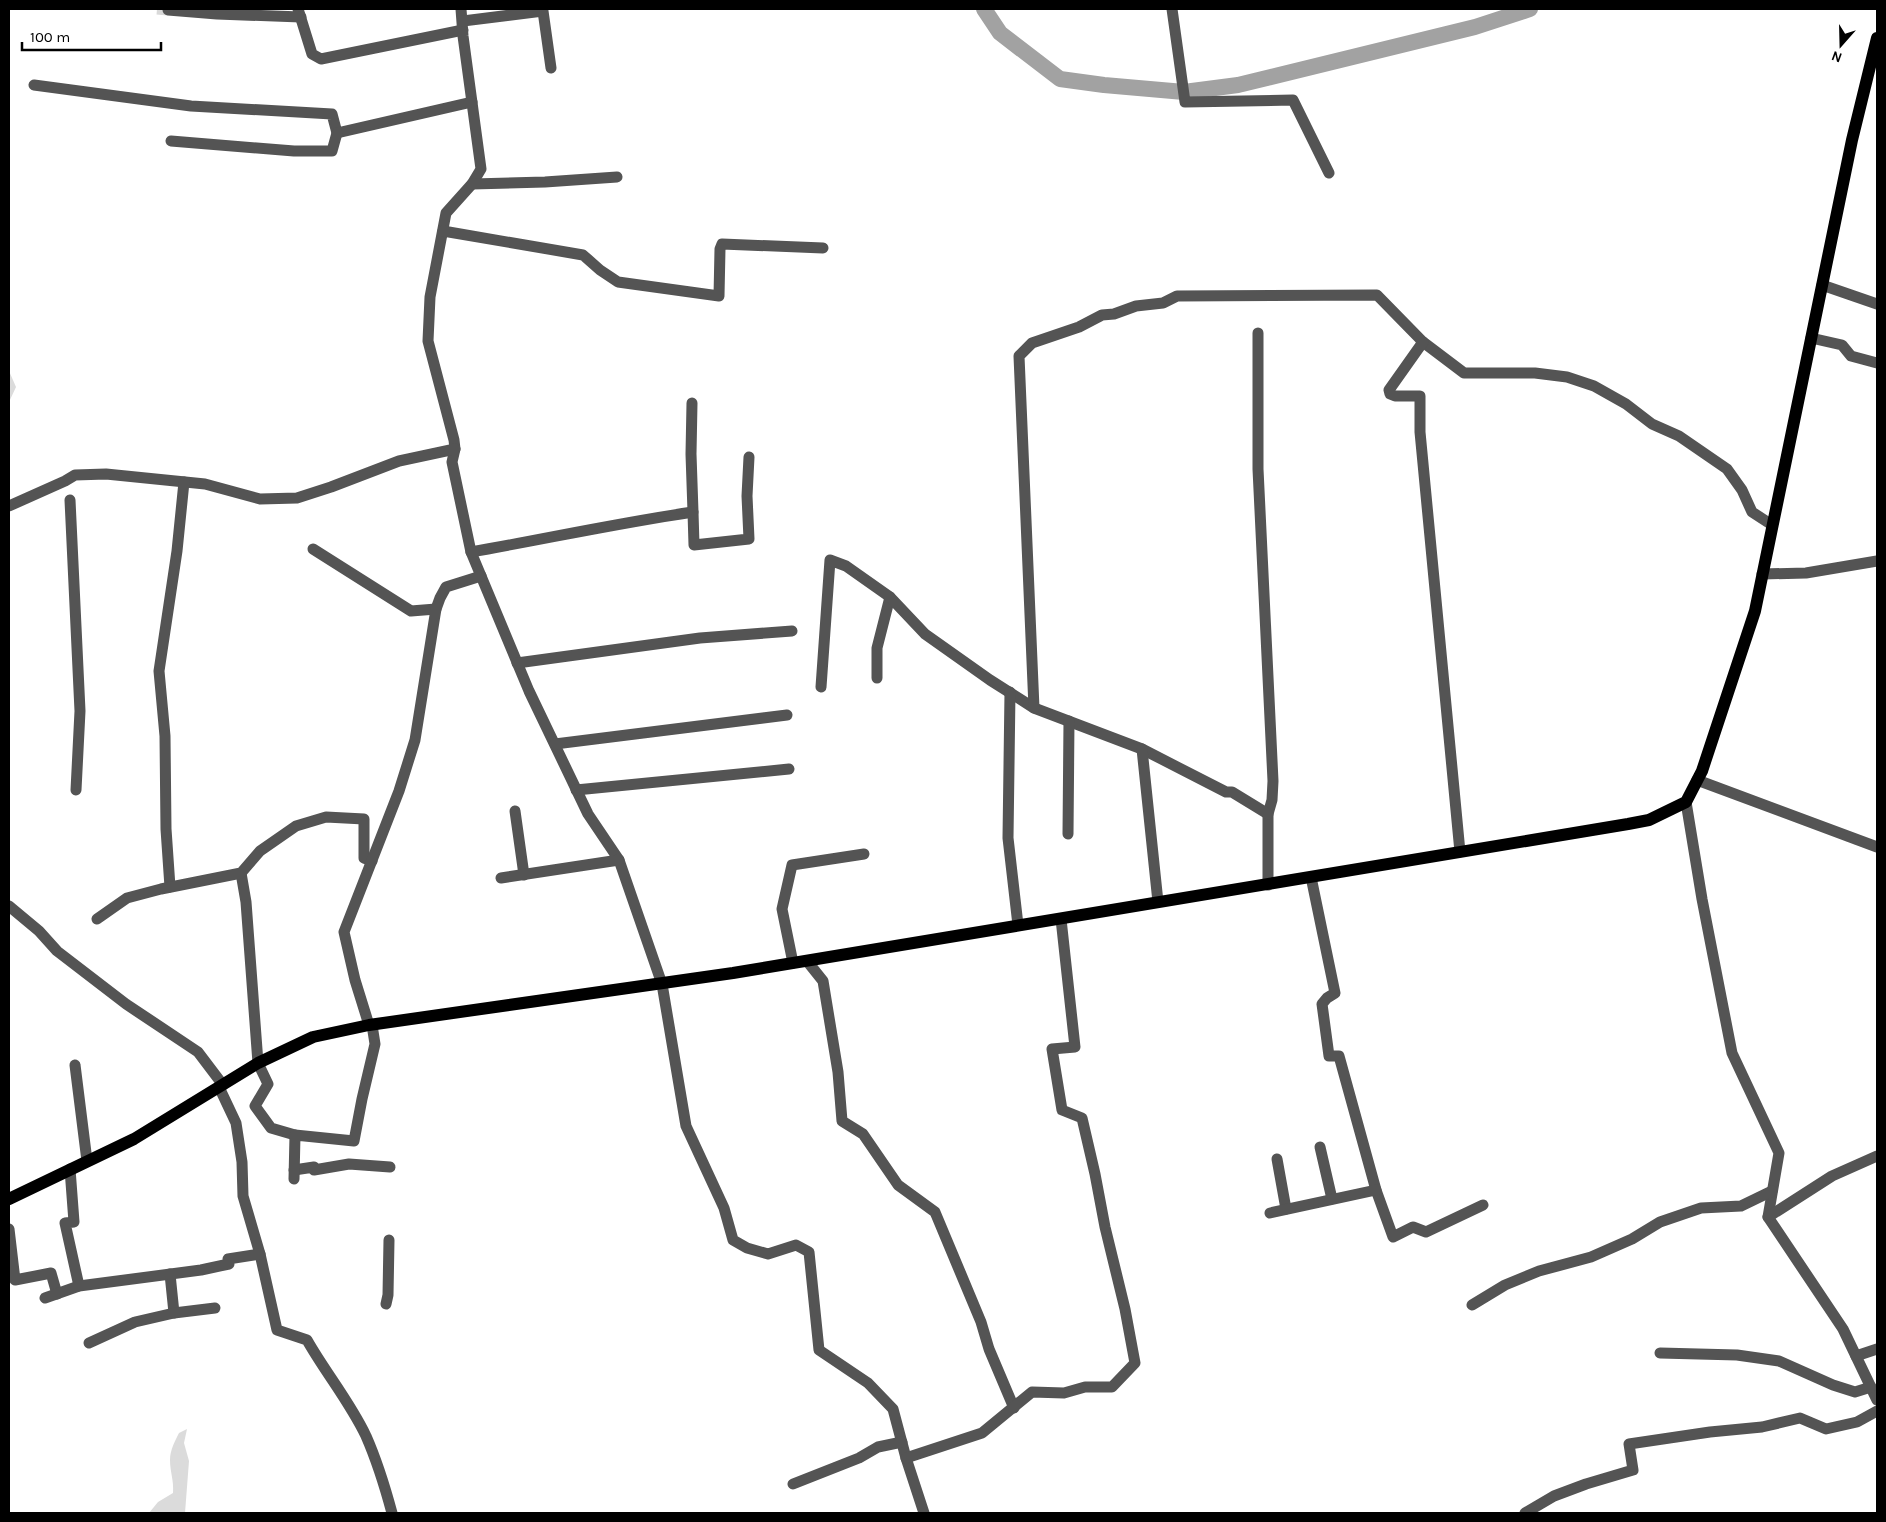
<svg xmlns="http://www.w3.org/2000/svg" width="1886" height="1522" viewBox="0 0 1886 1522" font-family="Karla,sans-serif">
<rect width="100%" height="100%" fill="#fff"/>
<!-- green -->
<g fill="#dbdbdb">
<path d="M9,371L16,387L9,402Z"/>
<path d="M187,1429L184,1443L189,1461L185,1513H149L158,1502L173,1493C174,1480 170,1472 170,1460C170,1450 175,1441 179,1433Z"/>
</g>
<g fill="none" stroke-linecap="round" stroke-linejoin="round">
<!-- river -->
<path stroke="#a2a2a2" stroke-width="16" d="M984,9L1000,33L1060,79L1104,85L1184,92L1238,85L1475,27L1530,9"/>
<!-- minor-tunnel -->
<path stroke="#d9d9d9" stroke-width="11" stroke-dasharray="11 5.5" stroke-linecap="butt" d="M157,9L168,10"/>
<!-- minor -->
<g stroke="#545454" stroke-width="11">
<path d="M298,9L312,54L321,59L463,30"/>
<path d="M461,9L463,36L481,169L472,184L446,213L430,297L428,341L454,440L455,449L452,462L471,552L529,691L588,814L619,860L662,984L686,1126L724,1208L733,1240L747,1248L768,1254L796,1245L809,1252L819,1350L868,1383L893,1409L906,1458L924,1513"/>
<path d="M1172,9L1185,102L1293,100L1329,173"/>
<path d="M168,10L217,14L301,17"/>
<path d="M463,21L543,11L551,68"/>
<path d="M34,85L191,106L332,114L337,133L472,102"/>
<path d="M171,141L294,151H332L337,133"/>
<path d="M472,184L545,182L617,177"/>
<path d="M443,231L583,255L600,270L618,282L719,296L720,249L722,244L823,248"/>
<path d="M1822,285L1877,304"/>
<path d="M1258,333V469L1273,781L1272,800L1268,814V885"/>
<path d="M1811,338L1842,345L1851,356L1877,363"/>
<path d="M1423,342L1464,373H1535L1567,377L1594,386L1626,404L1652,424L1679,436L1727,469L1742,490L1752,512L1772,525"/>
<path d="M692,403L691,454L693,512"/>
<path d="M70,500L80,711L76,790"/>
<path d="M9,506L65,481L75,475L106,474L205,484L260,499L297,498L331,487L399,461L455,449"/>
<path d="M313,549L411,611L436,609"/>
<path d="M471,552C545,539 618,523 693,512L694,545L749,539L747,496L749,457"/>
<path d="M1762,574L1806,573L1877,561"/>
<path d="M517,663L700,638L792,631"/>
<path d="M877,678V648L890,597"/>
<path d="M821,687L830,560L846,566L890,597L925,634L990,680L1034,708L1142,749L1226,792H1232L1268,814"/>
<path d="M1010,692L1008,838L1018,925"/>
<path d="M1034,708L1019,356L1032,343L1079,327L1102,315L1114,314L1136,306L1163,303L1177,296L1377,295L1423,342L1389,390L1390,394L1395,396H1420V432L1460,852"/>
<path d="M555,744L787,715"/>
<path d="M1142,749L1158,902"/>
<path d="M1697,780L1877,847"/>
<path d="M576,790L789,769"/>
<path d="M1686,802L1702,899L1732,1053L1779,1153L1768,1217L1843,1329L1877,1400"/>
<path d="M515,811L524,875"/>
<path d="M1068,834L1069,721"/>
<path d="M241,873L246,902L258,1063L268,1084L255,1106L271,1128L295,1135"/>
<path d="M1311,877L1335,993L1327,998L1322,1004L1329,1056H1339L1376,1190L1393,1237L1413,1227L1426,1232L1483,1205"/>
<path d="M501,878L619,860"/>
<path d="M170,887L166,829L165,736L159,671L177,551L184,482"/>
<path d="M9,906L39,931L57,951L126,1004L198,1052L223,1085"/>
<path d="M97,919L127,898L161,889L241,873L260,851L296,826L326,817L364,819V858L372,861"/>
<path d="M807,961L823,981L838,1072L842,1121L863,1134L898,1185L935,1212L981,1322L989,1349L1014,1408"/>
<path d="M793,963L782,909L792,865L864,854"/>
<path d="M369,1025L355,980L344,932L399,791L415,740L436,609L440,598L446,587L481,576"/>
<path d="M75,1065L87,1161"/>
<path d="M219,1087L236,1123L242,1162L243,1196L260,1254L277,1330L307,1340C325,1372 350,1402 366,1436C377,1461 385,1487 392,1513"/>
<path d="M1320,1147L1332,1199"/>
<path d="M1277,1159L1286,1209"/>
<path d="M70,1169L74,1222L65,1223L79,1286"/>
<path d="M294,1170L314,1167V1170L349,1164L390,1167"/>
<path d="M294,1179L295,1135L354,1141L362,1099L375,1044L372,1025"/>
<path d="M1270,1213L1376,1190"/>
<path d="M1768,1217L1832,1176L1877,1156"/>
<path d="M9,1229L15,1280L51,1273L57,1294"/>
<path d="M170,1274L174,1313"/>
<path d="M45,1298L79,1286L201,1270L229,1264L228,1259L260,1254"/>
<path d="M386,1304L388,1295L389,1240"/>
<path d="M1472,1305L1505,1285L1539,1271L1591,1257L1632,1239L1660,1222L1701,1208L1741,1206L1772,1191"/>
<path d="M89,1343L135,1322L174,1313L215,1308"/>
<path d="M1660,1353L1737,1355L1779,1361L1833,1385L1855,1392L1871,1387"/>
<path d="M1856,1356L1877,1349"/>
<path d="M906,1458L982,1433L1032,1392L1064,1393L1085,1387H1112L1135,1363L1125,1309L1105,1227L1095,1174L1082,1118L1062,1110L1052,1049L1075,1047L1061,919"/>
<path d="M793,1484L859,1458L878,1447L902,1442"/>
<path d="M1525,1513L1554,1496L1586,1484L1633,1470L1629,1444L1710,1432L1762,1427L1800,1418L1826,1429L1857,1422L1877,1411"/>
</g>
<!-- major -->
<path stroke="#000" stroke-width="12" d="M9,1199L134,1139L258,1063L313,1037L369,1025L733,973L1628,824L1649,820L1686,802L1702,771L1755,611L1852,140L1877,38"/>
</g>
<!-- border -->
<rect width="1886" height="1522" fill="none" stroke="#000000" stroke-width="20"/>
<!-- north arrow -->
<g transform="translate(1841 45) rotate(200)" stroke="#ffffff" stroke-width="4" paint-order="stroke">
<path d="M0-4L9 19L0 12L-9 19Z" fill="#000000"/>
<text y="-8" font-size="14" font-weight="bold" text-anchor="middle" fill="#000000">N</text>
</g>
<!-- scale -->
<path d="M22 42v8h139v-8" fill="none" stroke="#000000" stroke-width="2.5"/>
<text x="30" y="42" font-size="15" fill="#000000" stroke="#ffffff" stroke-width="4" paint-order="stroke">100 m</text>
</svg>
